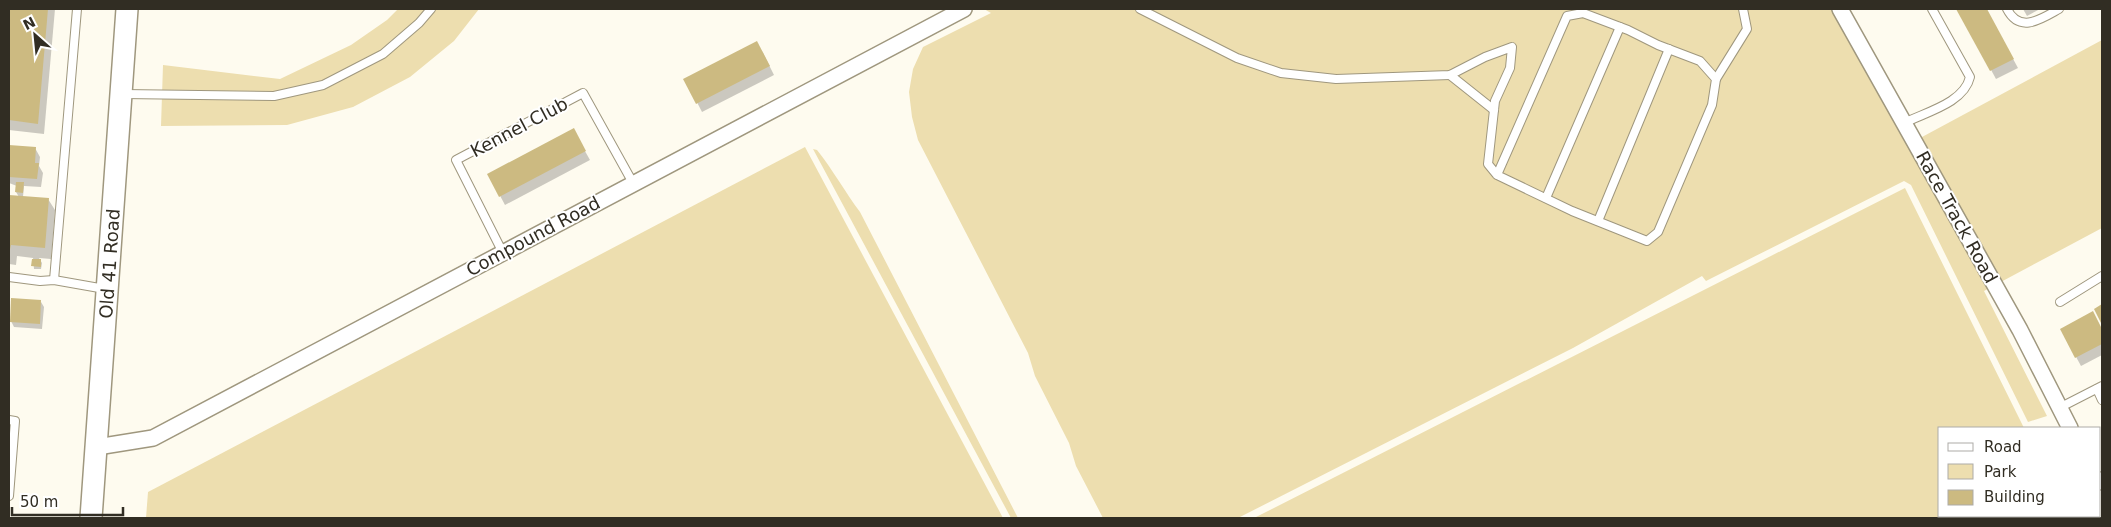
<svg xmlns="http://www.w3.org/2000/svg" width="2111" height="527" viewBox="0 0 2111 527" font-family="'DejaVu Sans',sans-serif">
<rect width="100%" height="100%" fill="#fefbef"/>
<!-- green -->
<g fill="#eddeaf">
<path d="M398,9H479L454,41L410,77L353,107L287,125L161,126L163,65L280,79L351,45L387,20Z"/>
<path d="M984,9H1833L1909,144L2102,40V228L1984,291L2047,416L2028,422L1911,185L1904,181L1706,281L1702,276L1573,348L1238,518H1103L1076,466L1069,443L1035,376L1028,353L918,140L912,117L909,92L913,69L923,47L991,13Z"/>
<path d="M805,147L1003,518H146L148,492Z"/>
<path d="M813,149L817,150C833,170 845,192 860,212L1018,518H1011Z"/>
<path d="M1905,188L2024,428H1940V516H2067L2068,518H1254Z"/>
</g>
<!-- shadow -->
<g fill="#0003">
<path d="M9,9H55L44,134L9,130Z"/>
<path d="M1958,9H1986L2018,68L1996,79Z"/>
<path d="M2023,9H2040L2027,16Z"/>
<path d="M762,51L774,75L702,112L685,79Z"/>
<path d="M573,130L590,160L505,205L489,175Z"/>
<path d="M9,146L35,148L40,157L39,166L43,173L41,187L24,186L23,197L48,199L55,210L51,259L39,258L42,263L41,269H34L33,258L17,256L16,265L9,264V196L19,197L16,192L17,186L9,183Z"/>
<path d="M41,302L44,307L42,329L14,327L11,321Z"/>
<path d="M2098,322L2102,331V355L2081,366L2061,329Z"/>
</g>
<!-- building -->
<g fill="#ccba81">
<path d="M9,9H48L38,124L9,120Z"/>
<path d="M1956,9H1987L2014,59L1990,71Z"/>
<path d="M757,41L770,66L696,104L683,79Z"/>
<path d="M574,128L586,151L499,197L487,174Z"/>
<path d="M9,145L36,147L35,163H39L37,179L9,177Z"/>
<path d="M16,182H24L23,193L15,192Z"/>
<path d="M9,195L49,198L45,248L11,245L9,254Z"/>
<path d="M32,259H41V267L31,266Z"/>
<path d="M11,298L41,300L40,324L10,322Z"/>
<path d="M2102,304V325L2094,309Z"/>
<path d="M2093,311L2102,329V344L2075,358L2060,329Z"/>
</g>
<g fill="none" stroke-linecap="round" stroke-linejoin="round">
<!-- lane casing -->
<g stroke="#9f977e" stroke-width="10">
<g id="lane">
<path d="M1140,9L1237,58L1281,73L1336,79L1450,75L1485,57L1512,47L1510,68L1495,101L1488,164L1497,175L1572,211L1647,241L1658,232L1712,105L1716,79L1700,61L1658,45L1628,30L1583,13L1567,16L1497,175"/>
<path d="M2007,9C2020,34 2041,19 2059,9"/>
<path d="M1450,75L1494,110"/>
<path d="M1716,79L1747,29L1743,9"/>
<path d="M123,94L274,96L323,85L383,54L419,23L431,9"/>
<path d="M1904,123C1926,112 1964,103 1970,77L1932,9"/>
<path d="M1546,198L1620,27"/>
<path d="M1598,221L1669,49"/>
<path d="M503,253L456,160L583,93L633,183"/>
<path d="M9,277L40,281L54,280L105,289"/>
<path d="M54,280L77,9"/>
<path d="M2060,302L2102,276"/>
<path d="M2097,389L2102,400"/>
<path d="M2059,408L2102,386"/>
<path d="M9,420L15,421L9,496"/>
</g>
</g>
<!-- street casing -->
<g stroke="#9f977e" stroke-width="18">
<g id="street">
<path d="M1840,9L2020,330L2070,428"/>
<path d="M97,447L153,438L964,9"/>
<path d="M2100,480L2102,482"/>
</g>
</g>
<!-- secondary casing -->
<g stroke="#9f977e" stroke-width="24">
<g id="secondary">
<path id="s1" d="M91,518L127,9"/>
</g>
</g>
<!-- lane -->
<use href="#lane" stroke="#fff" stroke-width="8"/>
<!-- street -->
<use href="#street" stroke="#fff" stroke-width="15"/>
<!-- secondary -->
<use href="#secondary" stroke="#fff" stroke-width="21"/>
</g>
<g text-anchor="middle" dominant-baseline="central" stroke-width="4" stroke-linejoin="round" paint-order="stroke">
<!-- street labels -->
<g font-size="18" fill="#312d23" stroke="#fff">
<text transform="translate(519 127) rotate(-28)">Kennel Club</text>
<text transform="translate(1957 217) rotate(61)">Race Track Road</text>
<text transform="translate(533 236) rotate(-28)">Compound Road</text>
<text stroke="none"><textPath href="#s1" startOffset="255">Old 41 Road</textPath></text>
</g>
</g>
<!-- border -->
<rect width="2111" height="527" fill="none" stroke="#312d23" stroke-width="20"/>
<!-- legend -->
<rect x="1938" y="427" width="162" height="90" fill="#ffffff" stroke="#adaba7"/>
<rect x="1948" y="443" width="25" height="8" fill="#ffffff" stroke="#adaba7"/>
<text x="1984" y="452" font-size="15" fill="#312d23">Road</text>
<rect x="1948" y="464" width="25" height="15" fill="#eddeaf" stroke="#adaba7"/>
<text x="1984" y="477" font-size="15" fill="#312d23">Park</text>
<rect x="1948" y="490" width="25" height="15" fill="#ccba81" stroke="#adaba7"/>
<text x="1984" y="502" font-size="15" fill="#312d23">Building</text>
<!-- north arrow -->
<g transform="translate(35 35) rotate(333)" stroke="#ffffff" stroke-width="4" paint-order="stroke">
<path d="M0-4L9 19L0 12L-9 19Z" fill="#312d23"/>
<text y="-8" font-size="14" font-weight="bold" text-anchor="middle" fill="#312d23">N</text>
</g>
<!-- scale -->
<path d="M12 507v8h111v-8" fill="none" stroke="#312d23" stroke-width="2.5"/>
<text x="20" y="507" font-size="15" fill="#312d23" stroke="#ffffff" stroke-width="4" paint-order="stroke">50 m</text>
</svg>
